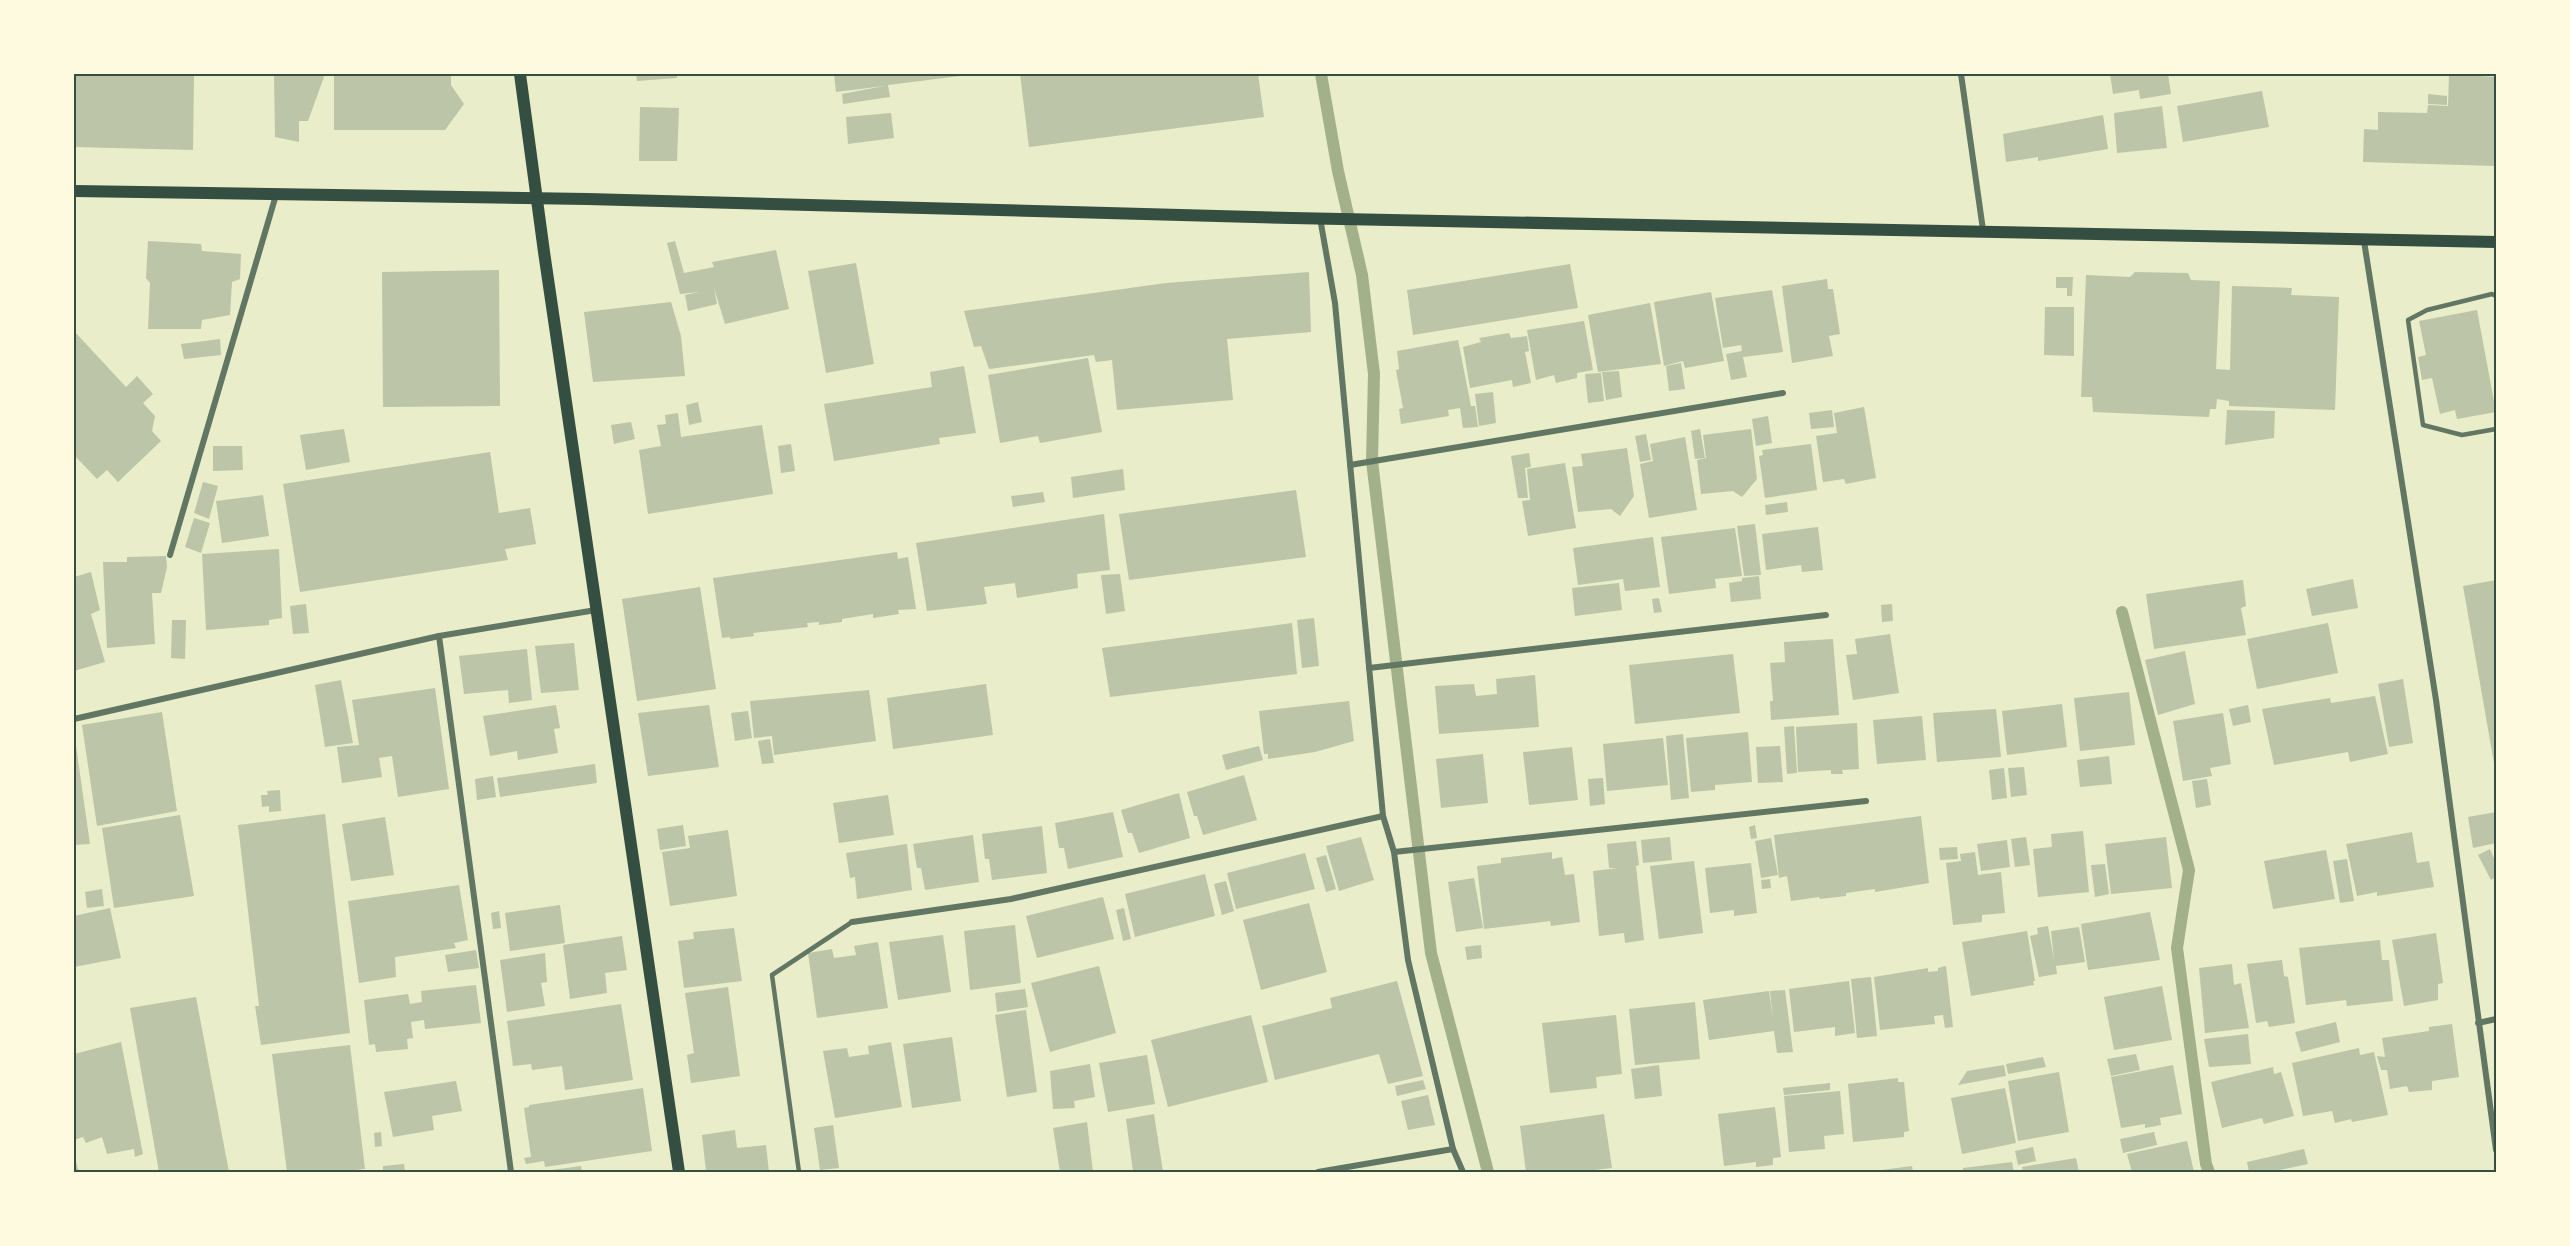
<svg xmlns="http://www.w3.org/2000/svg" width="2570" height="1246" viewBox="0 0 2570 1246" font-family="Merriweather,serif">
<rect width="100%" height="100%" fill="#e9edc9"/>
<g fill="none" stroke-linecap="round" stroke-linejoin="round">
<!-- stream -->
<g stroke="#a3b18a" stroke-width="12">
<path d="M1321,74L1338,171L1362,275L1374,374L1372,461L1431,953L1488,1172"/>
<path d="M2122,612L2189,870L2177,948L2206,1164L2209,1172"/>
</g>
</g>
<!-- building -->
<g fill="#bcc5a7">
<path d="M74,74H194L193,150L74,147Z"/>
<path d="M274,74H325L308,121H299V142L275,137Z"/>
<path d="M334,74H451V85L464,104L445,130H334Z"/>
<path d="M636,74H677V78L637,81Z"/>
<path d="M834,74H968V75L888,85L890,97L843,104L842,94L884,86L836,92Z"/>
<path d="M1020,74H1258L1264,117L1029,147Z"/>
<path d="M2110,74H2168L2171,94L2140,99L2139,90L2113,94Z"/>
<path d="M2449,74L2496,77V166L2363,162L2364,129L2378,130V112L2427,113L2428,105L2448,106Z"/>
<path d="M2262,91L2269,127L2183,142L2177,106Z"/>
<path d="M2428,94L2447,96V105L2428,104Z"/>
<path d="M2162,106L2167,148L2117,153L2114,113Z"/>
<path d="M640,107L679,108L677,161H639Z"/>
<path d="M891,113L894,138L848,144L846,117Z"/>
<path d="M2103,115L2108,149L2038,161V157L2006,162L2003,134Z"/>
<path d="M148,241L201,244L202,251L241,254L240,279L232,282L230,315L202,320L201,329H148L150,283L146,278Z"/>
<path d="M675,241L684,273L714,267L712,262L776,250L789,309L725,324L714,288L717,304L688,311L685,295L699,292L680,294L667,243Z"/>
<path d="M856,263L874,364L826,373L808,271Z"/>
<path d="M1570,264L1578,308L1413,335L1407,290Z"/>
<path d="M499,270L500,406L383,407L382,272Z"/>
<path d="M1309,272L1311,332L1227,339L1233,400L1117,410L1112,360L1096,362L1094,355L989,369L981,346L974,347L964,311L1166,283Z"/>
<path d="M2135,272L2188,273L2191,280L2220,281L2216,369L2230,370L2232,286L2292,288L2291,295L2339,297L2335,410L2229,406V401L2217,399L2216,409H2210L2209,417L2093,412L2092,397H2081L2086,275L2130,277Z"/>
<path d="M2056,277H2073L2072,296H2067V288H2056Z"/>
<path d="M1827,279L1828,289H1833L1840,334L1829,336L1833,356L1792,363L1782,286Z"/>
<path d="M1772,290L1783,352L1743,357L1747,377L1731,380L1726,354L1742,351L1741,345L1723,348L1715,298Z"/>
<path d="M1711,292L1724,361L1685,368L1683,361L1664,366L1654,302Z"/>
<path d="M671,302L681,336L685,376L593,382L584,312Z"/>
<path d="M1650,303L1661,364L1598,372L1588,315Z"/>
<path d="M2045,307H2074V356L2044,355Z"/>
<path d="M2477,310L2496,412L2457,419L2455,410L2440,414L2432,378L2422,380L2418,357L2426,355L2419,321Z"/>
<path d="M1584,321L1593,370L1577,373V378L1556,383L1554,375L1536,380L1527,330Z"/>
<path d="M74,331L126,387L137,376L153,394L143,403L155,416L152,431L161,441L118,482L107,470L97,479L74,455Z"/>
<path d="M1509,333L1511,338L1527,336L1529,351L1525,352L1531,383L1513,387L1512,380L1470,388L1463,347L1481,342L1479,338Z"/>
<path d="M220,339L221,355L184,359L181,344Z"/>
<path d="M1458,340L1471,406H1475L1478,427L1463,428L1460,408L1448,410L1449,416L1401,424L1399,409L1403,408L1396,370L1399,369L1397,351Z"/>
<path d="M1088,358L1102,432L1040,443L1038,436L1000,443L988,375Z"/>
<path d="M1681,363L1685,389L1669,391L1666,366Z"/>
<path d="M964,366L976,433L939,438L940,444L834,461L824,404L932,387L930,372Z"/>
<path d="M1619,371L1622,397L1606,400L1602,372Z"/>
<path d="M1601,373L1604,401L1588,403L1585,374Z"/>
<path d="M1493,392L1496,423L1479,426L1475,394Z"/>
<path d="M698,402L702,422L689,425L686,405Z"/>
<path d="M1864,407L1876,478L1846,484L1844,479L1823,482L1816,436L1837,433L1834,413Z"/>
<path d="M1832,410L1834,427L1811,429L1809,413Z"/>
<path d="M2227,410L2275,411L2274,438L2225,445Z"/>
<path d="M678,413L681,437L762,425L773,494L648,514L639,450L661,446L657,425L666,424L665,415Z"/>
<path d="M1768,416L1772,443L1756,446L1752,419Z"/>
<path d="M631,422L635,439L614,444L611,425Z"/>
<path d="M344,429L350,462L306,470L300,435Z"/>
<path d="M1700,429L1705,458L1695,459L1691,431Z"/>
<path d="M1751,429L1757,479L1742,497L1733,491L1701,494L1697,460L1706,458L1703,435Z"/>
<path d="M1646,434L1651,460L1640,462L1635,436Z"/>
<path d="M1685,437L1697,510L1649,518L1640,464L1653,461L1650,444Z"/>
<path d="M791,444L795,471L781,473L778,446Z"/>
<path d="M1811,444L1817,490L1765,498L1759,456L1763,455L1762,450Z"/>
<path d="M213,446H242L243,470L213,471Z"/>
<path d="M1627,448L1634,496L1620,516L1611,509L1578,512L1572,467L1583,466L1581,454Z"/>
<path d="M490,452L499,513L530,508L536,544L505,549L508,560L300,592L283,484Z"/>
<path d="M1529,453L1531,467L1525,468L1528,498H1518L1511,456Z"/>
<path d="M1565,463L1576,528L1528,536L1522,501L1530,500L1527,469Z"/>
<path d="M1123,469L1125,490L1073,498L1071,477Z"/>
<path d="M203,482L218,486L209,519L194,513Z"/>
<path d="M1296,490L1306,557L1129,580L1119,514Z"/>
<path d="M1043,492L1045,502L1013,507L1011,496Z"/>
<path d="M263,495L269,536L222,543L216,501Z"/>
<path d="M1787,502L1788,512L1766,515L1765,505Z"/>
<path d="M1104,514L1110,570L1077,574L1078,588L1017,598L1015,583L984,587L987,604L927,611L916,543Z"/>
<path d="M194,518L210,523L201,553L185,547Z"/>
<path d="M1755,524L1761,575L1744,576L1737,526Z"/>
<path d="M1818,527L1823,570L1802,572L1801,565L1766,570L1762,534Z"/>
<path d="M1735,528L1742,576L1715,579L1716,588L1669,594L1661,537Z"/>
<path d="M1653,537L1660,587L1625,591L1623,579L1578,585L1573,548Z"/>
<path d="M279,549L282,618L269,620V625L206,630L202,554Z"/>
<path d="M897,552L898,559L908,557L916,609L898,610L899,614L873,618V614L842,619V622L819,625V622L807,623L808,627L753,633L754,636L730,639V637L722,638L713,578Z"/>
<path d="M166,556L167,567L161,593H152L155,644L107,648L103,562H127V557Z"/>
<path d="M91,572L100,610L91,614L105,662L74,671V577Z"/>
<path d="M1120,574L1125,611L1106,614L1101,575Z"/>
<path d="M1759,576L1761,599L1731,602L1729,583L1742,581V578Z"/>
<path d="M2353,579L2358,608L2312,616L2306,589Z"/>
<path d="M2243,580L2246,606L2241,608L2246,635L2154,649L2146,594Z"/>
<path d="M2496,580V769H2495L2463,586Z"/>
<path d="M1619,583L1622,610L1575,616L1572,588Z"/>
<path d="M700,587L716,689L637,701L622,599Z"/>
<path d="M1659,598L1662,612L1654,613L1652,599Z"/>
<path d="M306,604L309,633L293,634L290,606Z"/>
<path d="M1892,604L1893,621L1882,622L1881,605Z"/>
<path d="M1314,618L1319,666L1302,668L1297,620Z"/>
<path d="M172,620H186L185,659L171,658Z"/>
<path d="M1292,623L1297,674L1110,697L1102,648Z"/>
<path d="M2328,623L2338,673L2257,689L2247,639Z"/>
<path d="M1890,634L1899,693L1853,700L1846,655L1857,654L1855,639Z"/>
<path d="M1833,639L1839,715L1771,720L1770,701H1773L1770,663L1785,662L1784,642Z"/>
<path d="M574,643L579,690L541,693L535,646Z"/>
<path d="M527,649L532,700L509,703L508,690L464,694L459,656Z"/>
<path d="M2185,651L2195,704L2158,715L2145,660Z"/>
<path d="M1733,654L1740,713L1635,724L1629,665Z"/>
<path d="M1535,675L1539,727L1439,734L1435,686L1474,684L1476,696L1497,694L1496,679Z"/>
<path d="M2403,679L2413,743L2389,747L2378,684Z"/>
<path d="M341,680L353,743L325,747L315,685Z"/>
<path d="M986,684L993,735L893,749L887,698Z"/>
<path d="M435,688L449,789L398,797L392,756L379,758L382,777L342,783L337,747L359,745L352,700Z"/>
<path d="M869,690L876,741L774,755L772,736L754,738L750,701Z"/>
<path d="M2129,692L2135,745L2080,751L2074,698Z"/>
<path d="M2375,696L2388,754L2350,762L2348,752L2274,765L2262,709L2330,698L2331,703Z"/>
<path d="M1349,701L1354,741L1315,752L1268,759V754H1264L1259,711Z"/>
<path d="M2062,704L2067,747L2007,755L2002,711Z"/>
<path d="M556,705L560,728L554,729L558,753L518,760L517,751L490,756L483,716Z"/>
<path d="M709,705L719,767L648,776L638,713Z"/>
<path d="M2248,705L2251,722L2233,726L2229,709Z"/>
<path d="M1996,709L2001,757L1937,762L1933,713Z"/>
<path d="M748,711L752,738L735,741L731,713Z"/>
<path d="M162,712L177,811L97,826L82,725Z"/>
<path d="M2223,713L2231,764L2210,768L2212,776L2183,781L2173,721Z"/>
<path d="M1922,716L1926,760L1877,764L1873,720Z"/>
<path d="M1857,723L1859,769L1842,770L1843,774H1831V770L1798,772L1796,727Z"/>
<path d="M1794,726L1797,773L1787,774L1784,727Z"/>
<path d="M1748,732L1752,782L1715,785V790L1691,792L1686,738Z"/>
<path d="M1683,734L1689,798L1671,800L1666,736Z"/>
<path d="M1663,738L1668,785L1607,791L1603,744Z"/>
<path d="M74,739H75L90,844L74,845Z"/>
<path d="M770,739L774,763L762,764L758,741Z"/>
<path d="M1259,746L1263,760L1226,770L1222,755Z"/>
<path d="M1780,746L1783,782L1758,783L1756,747Z"/>
<path d="M1572,747L1578,800L1529,805L1523,752Z"/>
<path d="M1483,754L1488,803L1441,808L1436,759Z"/>
<path d="M2109,756L2112,784L2080,787L2077,760Z"/>
<path d="M595,764L597,783L500,797L497,778Z"/>
<path d="M2024,767L2027,795L2011,797L2008,768Z"/>
<path d="M2004,768L2007,798L1992,800L1989,770Z"/>
<path d="M1244,775L1257,820L1203,835L1197,816H1194L1187,792Z"/>
<path d="M493,776L496,797L477,800L475,779Z"/>
<path d="M1603,778L1605,804L1590,806L1588,779Z"/>
<path d="M2207,779L2211,805L2196,808L2192,781Z"/>
<path d="M280,790L281,811L269,812V806L262,807L261,795H268L267,791Z"/>
<path d="M1179,793L1190,838L1139,853L1132,833H1128L1121,810Z"/>
<path d="M888,795L894,835L839,843L833,803Z"/>
<path d="M1113,812L1123,857L1068,869L1064,848H1059L1055,823Z"/>
<path d="M2496,812V843L2473,848L2468,817Z"/>
<path d="M325,814L350,1033L261,1045L255,1006H259L238,825Z"/>
<path d="M180,815L194,896L114,908L102,828Z"/>
<path d="M1921,816L1929,883L1875,892V889L1846,893V896L1820,899L1819,897L1791,901L1787,876L1779,878L1774,835Z"/>
<path d="M385,817L394,875L351,881L342,824Z"/>
<path d="M683,825L686,846L660,850L657,829Z"/>
<path d="M1755,825L1757,838L1751,839L1749,827Z"/>
<path d="M1042,826L1047,873L992,880L989,859H985L982,834Z"/>
<path d="M728,830L737,896L670,906L662,852L690,848L688,836Z"/>
<path d="M2083,831L2089,892L2038,897L2033,849L2052,847L2051,834Z"/>
<path d="M2412,832L2417,863L2429,861L2434,887L2377,896V892L2357,896L2346,844Z"/>
<path d="M973,835L979,882L925,890L921,868H917L913,844Z"/>
<path d="M1361,837L1374,880L1339,891L1326,846Z"/>
<path d="M1670,837L1672,860L1643,863L1641,840Z"/>
<path d="M2026,837L2030,865L2015,867L2011,839Z"/>
<path d="M2166,837L2172,888L2111,894L2105,844Z"/>
<path d="M1771,838L1778,875L1761,878L1755,841Z"/>
<path d="M2007,840L2010,867L1981,871L1977,844Z"/>
<path d="M1636,841L1639,865L1636,866L1644,940L1625,943L1624,933L1599,936L1593,871L1618,868H1609L1607,844Z"/>
<path d="M907,844L912,890L857,899L855,877L850,878L846,853Z"/>
<path d="M1957,847L1958,859L1940,860L1939,848Z"/>
<path d="M2490,849L2496,863V877L2491,880L2478,855Z"/>
<path d="M2326,850L2335,899L2273,909L2264,861Z"/>
<path d="M1552,852V859L1562,857L1565,875L1574,874L1580,922L1551,926L1550,921L1484,929L1477,866L1501,863V858Z"/>
<path d="M1975,852L1978,875L2001,872L2005,913L1982,915V922L1953,925L1946,863L1961,861L1960,854Z"/>
<path d="M1305,853L1315,889L1236,909L1227,873Z"/>
<path d="M1326,855L1336,889L1326,892L1316,858Z"/>
<path d="M2347,859L2354,901L2340,903L2333,861Z"/>
<path d="M1694,861L1703,933L1659,939L1650,866Z"/>
<path d="M1751,863L1757,913L1734,916V910L1710,913L1705,868Z"/>
<path d="M2105,864L2109,894L2095,897L2091,865Z"/>
<path d="M1205,874L1215,916L1135,937L1125,894Z"/>
<path d="M1474,878L1483,928L1456,932L1448,882Z"/>
<path d="M1770,879L1771,888L1762,889L1761,880Z"/>
<path d="M1226,881L1234,911L1222,915L1214,884Z"/>
<path d="M459,885L468,940L454,943L456,948L395,957L396,977L359,983L348,901Z"/>
<path d="M102,889L104,906L87,908L85,892Z"/>
<path d="M1103,897L1114,939L1037,958L1026,916Z"/>
<path d="M1309,903L1327,972L1261,990L1243,920Z"/>
<path d="M560,905L565,943L510,951L505,913Z"/>
<path d="M110,908L121,958L74,967V916Z"/>
<path d="M1124,908L1131,939L1123,941L1116,910Z"/>
<path d="M499,911L501,928L493,929L491,913Z"/>
<path d="M2150,912L2160,960L2088,970L2081,924Z"/>
<path d="M1015,925L1021,983L970,990L964,931Z"/>
<path d="M2048,926L2054,960L2051,931L2079,927L2085,962L2056,966L2057,974L2039,977L2030,936L2038,934L2037,928Z"/>
<path d="M734,928L742,981L684,988L678,941L694,939L693,932Z"/>
<path d="M2027,931L2035,981H2033L2034,985L1971,996L1962,942Z"/>
<path d="M2436,933L2443,983L2438,984V1000L2404,1006L2392,940Z"/>
<path d="M943,935L951,992L898,1000L889,942Z"/>
<path d="M622,936L627,970L605,973L607,993L570,999L563,945Z"/>
<path d="M2380,940L2382,960H2389L2393,1001L2347,1006L2346,1000L2306,1005L2299,948Z"/>
<path d="M878,942L888,1008L817,1018L808,953L832,949L834,958L856,955L854,946Z"/>
<path d="M1481,945L1482,958L1467,960L1465,947Z"/>
<path d="M476,950L479,968L448,972L445,955Z"/>
<path d="M545,953L547,982L541,983L545,1006L507,1012L500,960Z"/>
<path d="M2282,960L2284,976L2288,977L2295,1023L2269,1027L2267,1021L2256,1023L2247,964Z"/>
<path d="M2232,964L2234,985L2241,983L2249,1028L2205,1033L2199,968Z"/>
<path d="M1099,966L1116,1033L1050,1052L1031,983Z"/>
<path d="M1946,966L1953,1027L1945,1028L1943,1015L1934,1016L1935,1024L1880,1030L1874,977L1928,968V972L1938,971V968Z"/>
<path d="M1871,977L1877,1036L1857,1038L1851,979Z"/>
<path d="M1397,981L1423,1076L1388,1084L1379,1054L1275,1080L1262,1026L1332,1008L1330,998Z"/>
<path d="M1849,981L1855,1033L1835,1036V1027L1794,1032L1789,989Z"/>
<path d="M476,985L481,1023L425,1029L424,1020L411,1022L413,1038L407,1039L408,1049L376,1052L375,1044L369,1045L364,1000L408,994L410,1004L422,1002L421,991Z"/>
<path d="M2162,986L2172,1040L2114,1050L2104,997Z"/>
<path d="M728,987L740,1076L691,1083L687,1055L694,1053L685,993Z"/>
<path d="M1025,989L1028,1007L997,1012L995,993Z"/>
<path d="M1785,990L1793,1052L1777,1053L1774,1031L1709,1040L1703,1000L1769,991L1773,1019L1770,991Z"/>
<path d="M196,997L229,1172H159L130,1008Z"/>
<path d="M1695,1002L1700,1059L1635,1065L1629,1009Z"/>
<path d="M621,1004L633,1080L565,1090L562,1066L532,1070L531,1064L513,1066L507,1021Z"/>
<path d="M1026,1010L1037,1092L1007,1097L995,1015Z"/>
<path d="M1251,1015L1268,1082L1168,1107L1151,1040Z"/>
<path d="M1616,1015L1622,1074L1596,1077L1597,1088L1550,1093L1542,1023Z"/>
<path d="M2336,1022L2340,1042L2301,1052L2295,1032Z"/>
<path d="M2452,1024L2459,1077L2432,1081V1090L2409,1092L2407,1086L2390,1089L2387,1070H2381L2377,1056L2385,1057L2382,1038L2429,1031V1027Z"/>
<path d="M2248,1034L2251,1064L2209,1067L2204,1039Z"/>
<path d="M952,1037L961,1101L912,1108L903,1044Z"/>
<path d="M121,1042L143,1154L135,1157L134,1149L107,1154L102,1137L86,1143L83,1137L74,1140V1054Z"/>
<path d="M891,1042L902,1107L835,1118L823,1051L847,1048L849,1057L869,1054L868,1046Z"/>
<path d="M350,1045L365,1169L335,1172H287L272,1054Z"/>
<path d="M2359,1048L2360,1055L2374,1052L2388,1115L2352,1122L2351,1119L2335,1123L2332,1111L2303,1116L2292,1063Z"/>
<path d="M2136,1054L2140,1070L2111,1076L2107,1059Z"/>
<path d="M1147,1055L1155,1104L1108,1112L1099,1063Z"/>
<path d="M2043,1057L2046,1067L2008,1074L2006,1064Z"/>
<path d="M1090,1064L1095,1097L1074,1101L1075,1108L1053,1109L1050,1071Z"/>
<path d="M1659,1065L1662,1096L1635,1099L1631,1069Z"/>
<path d="M2004,1065L2006,1076L1958,1085L1967,1071Z"/>
<path d="M2173,1065L2182,1114L2160,1118L2161,1125L2145,1128V1124L2121,1128L2111,1077Z"/>
<path d="M2273,1067L2274,1074L2281,1072L2294,1116L2264,1124L2262,1118L2222,1128L2211,1082Z"/>
<path d="M2059,1072L2069,1132L2018,1141L2008,1081Z"/>
<path d="M1898,1078V1082H1904L1909,1131L1904,1132V1137L1853,1142L1848,1084Z"/>
<path d="M1423,1080L1426,1089L1397,1096L1395,1086Z"/>
<path d="M456,1081L462,1111L432,1116L434,1130L393,1137L384,1092Z"/>
<path d="M1830,1083V1090L1784,1095L1783,1088Z"/>
<path d="M643,1088L652,1151L545,1167L544,1161L526,1164L524,1158L531,1157L524,1108L529,1107V1105Z"/>
<path d="M2005,1088L2016,1143L1962,1154L1951,1098Z"/>
<path d="M1840,1091L1844,1134L1824,1136L1825,1149L1789,1152L1784,1096Z"/>
<path d="M1428,1095L1435,1125L1408,1130L1401,1101Z"/>
<path d="M1775,1107L1781,1157L1773,1158V1165L1756,1167V1162L1724,1166L1718,1114Z"/>
<path d="M1154,1114L1163,1172H1133L1126,1119Z"/>
<path d="M1604,1114L1612,1168L1575,1172H1526L1520,1126Z"/>
<path d="M1087,1122L1093,1172H1060L1053,1128Z"/>
<path d="M833,1125L839,1168L820,1170L814,1128Z"/>
<path d="M735,1130L737,1148L766,1145L769,1172H706L702,1135Z"/>
<path d="M381,1132L382,1146L375,1147L374,1133Z"/>
<path d="M2154,1132L2157,1145L2123,1153L2120,1139Z"/>
<path d="M2187,1141L2194,1172H2132L2127,1154Z"/>
<path d="M2033,1147L2036,1161L2018,1165L2015,1151Z"/>
<path d="M2304,1149L2308,1164L2270,1172H2249L2247,1162Z"/>
<path d="M74,1155L79,1172H74Z"/>
<path d="M2076,1158L2079,1172H2023L2022,1167Z"/>
<path d="M2012,1162L2014,1172H1963V1168Z"/>
<path d="M404,1164L405,1172H383V1166Z"/>
<path d="M581,1166L582,1172H544V1171Z"/>
<path d="M1912,1166L1913,1172H1874V1171Z"/>
</g>
<g fill="none" stroke-linecap="round" stroke-linejoin="round">
<!-- service -->
<g stroke="#617663" stroke-width="4.5">
<path d="M2496,296L2492,294L2427,310L2408,320L2423,425L2462,435L2496,429"/>
<path d="M799,1172L772,975L852,922"/>
</g>
<!-- minor -->
<g stroke="#617663" stroke-width="6">
<path d="M1961,74L1983,230"/>
<path d="M1320,218L1335,303L1383,816L1394,852L1408,960L1453,1149L1463,1172"/>
<path d="M2364,241L2436,700L2496,1150"/>
<path d="M1350,465L1783,393"/>
<path d="M170,555L276,195"/>
<path d="M439,636L511,1172"/>
<path d="M1369,668L1826,615"/>
<path d="M74,719L439,636L596,610"/>
<path d="M1394,852L1866,801"/>
<path d="M852,922L1011,899L1383,816"/>
<path d="M2478,1023L2496,1019"/>
<path d="M1318,1172L1453,1149"/>
</g>
<!-- secondary -->
<g stroke="#344e41" stroke-width="12">
<path d="M520,74L544,252L679,1172"/>
<path d="M74,191L587,199L1292,218L2496,242"/>
</g>
</g>
<!-- border -->
<rect width="2570" height="1246" fill="none" stroke="#fefae0" stroke-width="150"/>
<rect x="75" y="75" width="2420" height="1096" fill="none" stroke="#344e41" stroke-width="2"/>
</svg>
